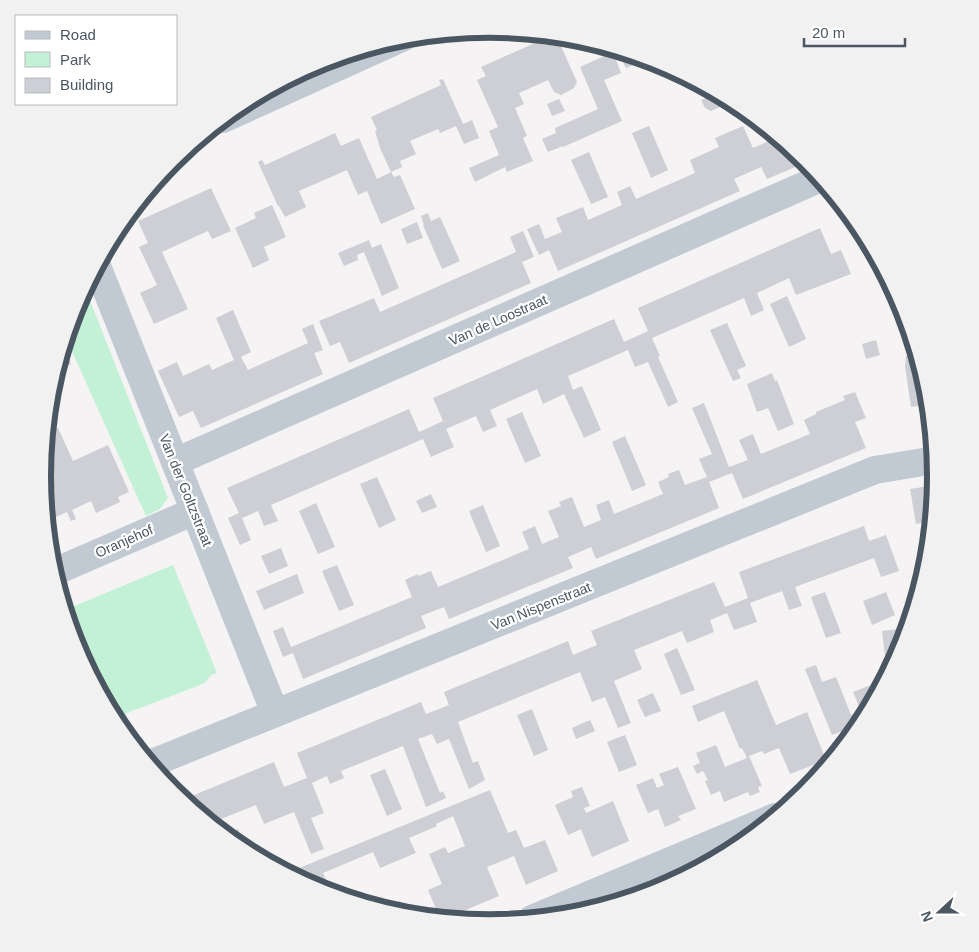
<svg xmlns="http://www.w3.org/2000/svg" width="979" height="952" viewBox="0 0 979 952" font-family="Helvetica,sans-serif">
<rect width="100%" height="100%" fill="#f5f3f3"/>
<!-- green -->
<g fill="#c3f1d5">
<path d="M85,288L168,498L160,509L146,516L66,338L76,305Z"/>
<path d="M173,565L217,673L211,675L205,683L114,718L76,647L65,610Z"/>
</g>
<!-- building -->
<g fill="#cdcfd5">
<path d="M553,35H556L577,82L574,88L561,95L554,92L548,80L519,93L524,104L515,108L527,136L523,138L533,161L507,172L505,167L475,182L469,168L499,155L489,131L498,127L477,80L486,76L481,67Z"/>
<path d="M617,50L633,54L648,59L626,68Z"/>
<path d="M613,52L621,73L604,80L622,121L563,147V146L548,152L542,139L556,133L555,128L598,109L580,67Z"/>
<path d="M443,79L463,124L472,120L479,138L464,144L456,126L440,133L438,129L410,141L416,154L400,161L402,167L391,172L394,177L400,175L415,209L381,224L367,191L358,195L347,170L299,191L306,207L285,217L279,206H278L258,162L262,160L265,165L335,133L341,146L359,138L377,179L391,172L380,148L375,131L377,130L371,117L441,85L439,80Z"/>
<path d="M714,95L720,107L711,111L705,108L701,100Z"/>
<path d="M559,99L565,111L552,116L547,104Z"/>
<path d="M649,126L668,170L651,178L632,133Z"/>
<path d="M743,126L753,148L778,137L807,162L767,179L761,167L734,179L740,191L558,271L549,250L539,255L527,229L539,224L545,239L562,232L556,218L583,207L588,220L622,205L617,192L630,186L636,199L695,173L690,160L719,147L715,138Z"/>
<path d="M589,152L608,197L591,204L571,160Z"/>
<path d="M211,188L231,231L212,239L208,231L162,252L188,309L154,324L140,293L157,285L139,247L148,243L138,221Z"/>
<path d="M272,205L286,237L264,247L269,260L253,268L235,228L256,218L254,213Z"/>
<path d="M428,213L431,221L440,217L460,261L442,269L423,225H424L421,216Z"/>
<path d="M417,222L423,238L407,244L401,229Z"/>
<path d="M820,228L831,254L841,250L851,274L796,295L789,278L757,293L764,310L751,316L744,298L652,338L660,356L658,357L678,402L668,407L648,362L635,367L628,350L568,376L573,390L582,386L601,430L584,438L564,394L543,404L537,389L490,410L497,426L483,432L476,416L446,429L454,447L442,452L431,457L423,439L271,505L278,521L264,526L258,511L242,518L251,540L240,545L228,518L239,513L227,488L409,409L419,432L443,421L433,398L614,319L624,342L648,331L638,308Z"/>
<path d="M523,231L534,257L522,262L531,283L349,363L340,342L330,346L319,321L374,298L380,312L516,252L510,237Z"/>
<path d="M369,240L372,248L381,244L399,288L382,296L364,252L357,255L358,260L344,266L338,253Z"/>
<path d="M787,296L806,339L789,347L770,304Z"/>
<path d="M233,310L251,352L241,357L248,370L308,343L302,329L313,324L323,350L314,353L323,374L201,428L193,411L179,417L158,371L177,362L183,376L209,364L212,370L234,360L216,318Z"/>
<path d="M727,323L746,366L737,370L741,378L733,381L710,330Z"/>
<path d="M876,340L880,355L866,359L862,344Z"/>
<path d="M64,346L71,364L56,371Z"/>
<path d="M918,355L928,389L930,404L911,407L905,366L906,356Z"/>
<path d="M772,373L775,381L777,380L794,424L778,431L768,408L757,412L747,384Z"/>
<path d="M855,392L866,418L855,422L866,448L743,499L732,473L709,482L719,508L596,559L591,547L568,557L573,568L449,619L444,607L421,616L426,628L303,679L293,653L283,657L273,631L283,627L291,647L412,597L405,580L418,574V576L431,571L438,587L529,549L522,532L535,526L542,544L559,537L548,511L561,506L559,502L572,497L584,527L601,520L596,505L609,500L614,514L663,494L658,482L669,477L668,474L679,470L685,485L707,477L699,459L712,454L692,408L704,403L729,467L748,460L739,440L753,434L761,454L810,434L804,420L816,414V412L845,400L843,396Z"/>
<path d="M522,412L541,456L525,463L506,419Z"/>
<path d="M47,428L49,433L58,428L73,461L108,445L129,492L118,497L120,502L96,513L91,501L72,510L76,519L71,521L67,512L47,521L42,476L51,470L44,455Z"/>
<path d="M625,436L646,485L632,491L612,442Z"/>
<path d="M377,477L396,520L379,528L360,484Z"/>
<path d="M936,485L932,521L916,524L910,489Z"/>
<path d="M431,494L437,507L422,513L416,501Z"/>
<path d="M316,503L335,547L318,554L299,511Z"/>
<path d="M483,505L500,546L486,552L469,511Z"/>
<path d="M864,526L869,541L886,535L899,571L881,577L874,558L795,587L802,606L789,610L782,591L750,603L757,622L734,630L727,613L710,620L714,632L687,643L682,631L634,650L642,669L614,681L631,723L618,728L605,697L592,702L580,672L458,722L473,763L478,761L485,780L469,789L449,739L437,744L432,734L418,739L440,793L443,791L446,798L426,807L403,746L341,771L344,778L330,784L327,776L312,783L324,813L311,818L324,849L311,854L294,812L264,824L256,805L211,823L182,800L274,762L284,787L307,778L297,753L421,702L426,714L449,705L444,692L568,641L573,655L597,645L591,631L714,582L725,607L748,598L739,572Z"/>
<path d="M281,548L288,566L269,574L261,556Z"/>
<path d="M337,565L354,605L339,611L322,571Z"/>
<path d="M297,574L304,593L264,610L256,591Z"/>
<path d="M825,592L841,633L826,638L811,597Z"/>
<path d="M886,592L895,615L872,625L863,601Z"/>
<path d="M901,629L903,645L899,655L885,656L882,631Z"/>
<path d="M677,648L695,690L681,695L664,654Z"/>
<path d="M816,665L822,682L836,677L851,715L861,711L853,692L876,683L879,691L861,725L851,738L847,729L832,735L805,669Z"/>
<path d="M757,680L776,725L807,712L826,760L790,774L779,748L764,754L762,751L749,756L762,786L758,787L760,792L750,796L748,792L724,802L720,791L711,795L705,781L708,780L703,771L697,774L693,766L700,763L696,753L716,745L725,767L747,758L742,748L740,749L724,711L698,722L692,706Z"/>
<path d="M653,693L661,711L645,717L637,700Z"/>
<path d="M532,709L548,750L534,756L517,715Z"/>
<path d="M590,720L595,731L576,739L572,728Z"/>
<path d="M625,735L637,765L619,772L607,742Z"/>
<path d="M678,767L696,809L678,816L681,820L665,827L658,809L648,813L636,785L653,778L657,788L664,785L659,774Z"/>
<path d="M385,769L402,809L387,816L370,775Z"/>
<path d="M582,787L590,806L584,808L586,813L613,801L629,841L592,857L581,829L568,835L555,805L573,797L571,791Z"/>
<path d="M490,790L508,833L516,830L524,848L545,840L558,871L526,885L514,856L487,867L499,896L444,919L440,918L428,890L442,884L429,854L445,847L448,853L465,846L453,816L436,824L437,826L435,827L409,838L416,853L380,868L373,852L323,873L330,888L324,891L287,873Z"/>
<path d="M238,829L247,851L225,835Z"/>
<path d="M400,901L405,915L383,909Z"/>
</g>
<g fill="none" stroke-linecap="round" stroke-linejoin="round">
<!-- minor -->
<g stroke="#c1cad2" stroke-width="28">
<path d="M223,119L404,37"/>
<path d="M97,266L275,713"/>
<path d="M175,462L821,178"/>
<path d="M54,572L195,511"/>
<path d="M150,764L875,470L935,460"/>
<path d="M532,919L775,817"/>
</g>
</g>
<g text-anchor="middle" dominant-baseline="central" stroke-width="4.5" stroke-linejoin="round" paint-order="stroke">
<!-- street labels -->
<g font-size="14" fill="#4a5661" stroke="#fff">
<text transform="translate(498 320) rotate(-24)">Van de Loostraat</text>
<text transform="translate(186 490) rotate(68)">Van der Goltzstraat</text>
<text transform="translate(124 541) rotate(-24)">Oranjehof</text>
<text transform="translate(541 606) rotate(-22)">Van Nispenstraat</text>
</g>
</g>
<!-- crop -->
<path d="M0 0H979V952H0ZM51 476a438 438 0 1 1 876 0a438 438 0 1 1-876 0Z" fill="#f1f1f2" fill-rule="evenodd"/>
<path fill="none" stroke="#4a5661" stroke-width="6" d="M51 476a438 438 0 1 1 876 0a438 438 0 1 1-876 0Z"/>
<!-- legend -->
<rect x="15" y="15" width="162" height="90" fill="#ffffff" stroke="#b7bbc0"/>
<rect x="25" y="31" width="25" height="8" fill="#c1cad2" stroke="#b7bbc0"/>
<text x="60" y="40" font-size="15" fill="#4a5661">Road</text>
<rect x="25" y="52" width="25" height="15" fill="#c3f1d5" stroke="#b7bbc0"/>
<text x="60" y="65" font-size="15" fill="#4a5661">Park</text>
<rect x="25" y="78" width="25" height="15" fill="#cdcfd5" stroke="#b7bbc0"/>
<text x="60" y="90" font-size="15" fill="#4a5661">Building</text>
<!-- north arrow -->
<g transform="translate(939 912) rotate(249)" stroke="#ffffff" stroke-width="4" paint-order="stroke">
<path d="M0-4L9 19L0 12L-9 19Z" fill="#4a5661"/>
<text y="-8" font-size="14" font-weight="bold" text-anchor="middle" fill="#4a5661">N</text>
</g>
<!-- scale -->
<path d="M804 38v8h101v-8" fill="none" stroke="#4a5661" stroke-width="2.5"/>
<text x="812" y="38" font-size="15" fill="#4a5661" stroke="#ffffff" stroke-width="4" paint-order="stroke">20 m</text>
</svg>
